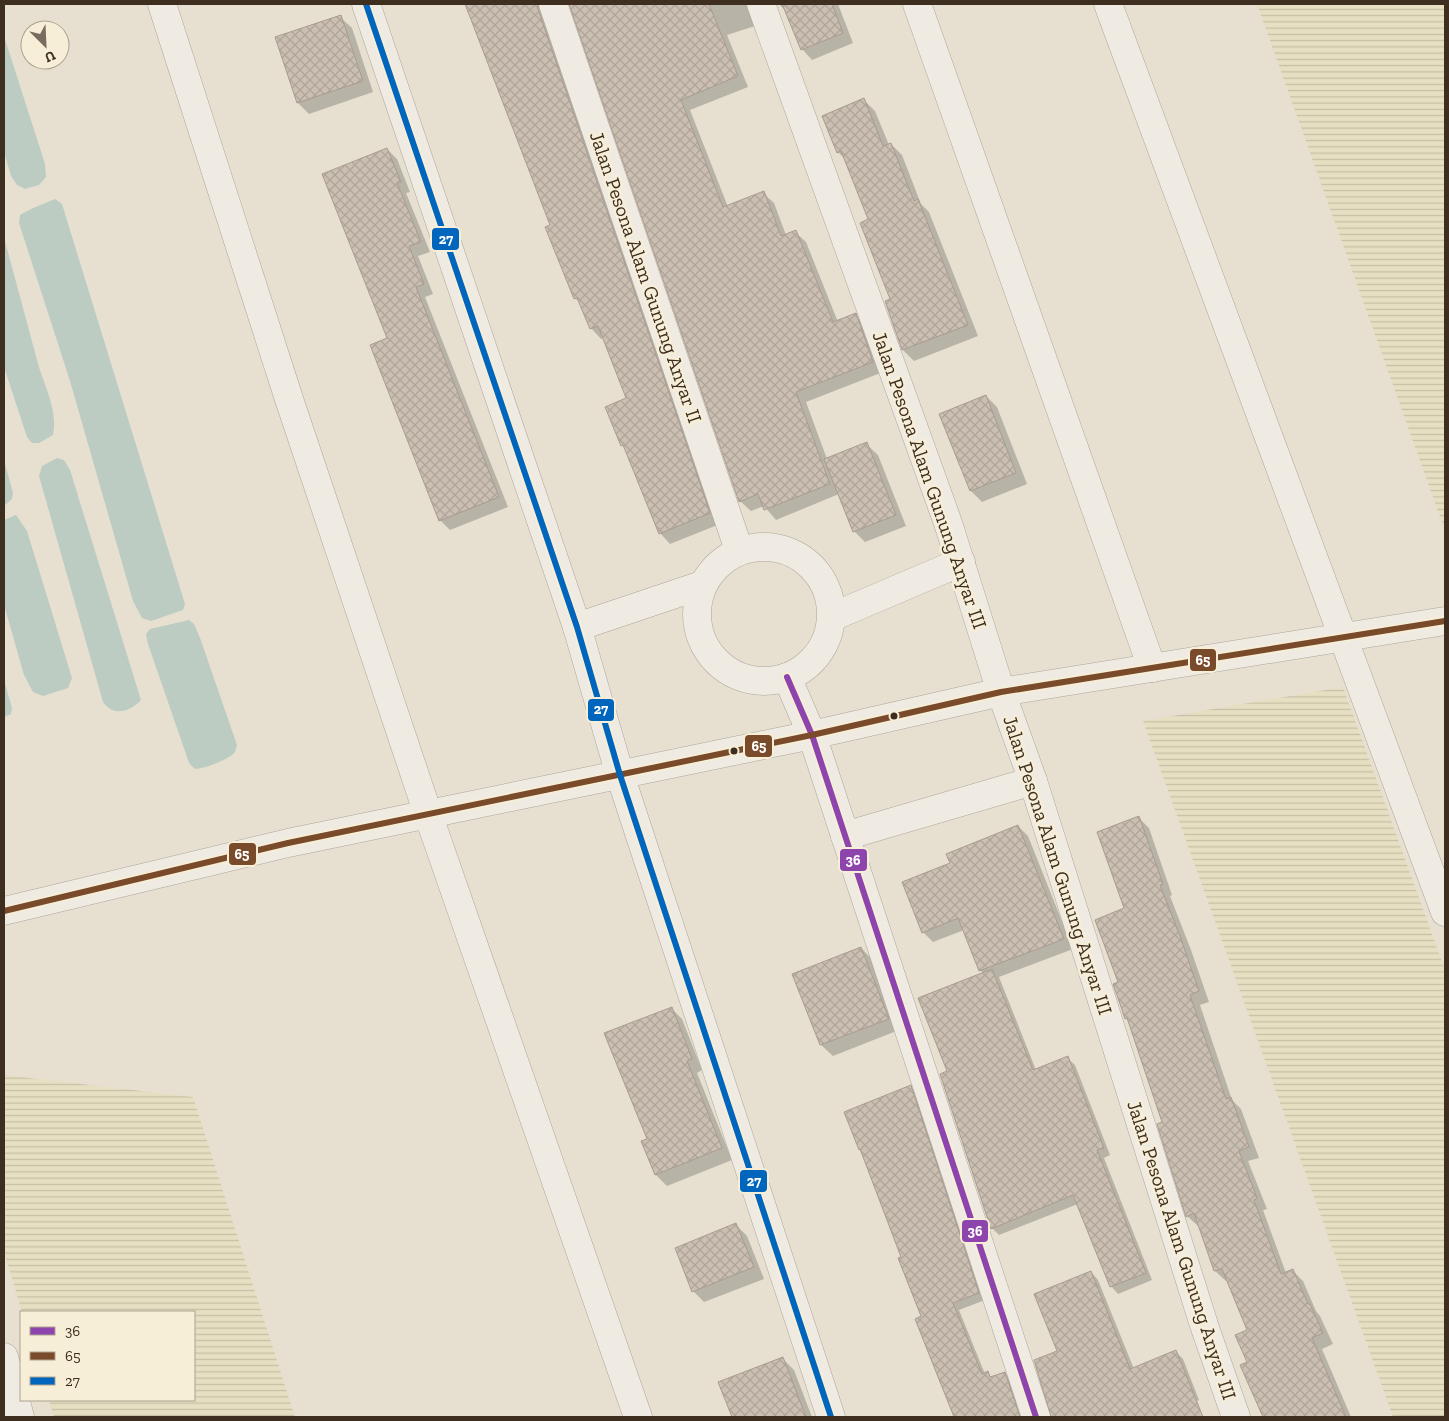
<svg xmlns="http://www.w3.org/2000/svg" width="1449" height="1421" viewBox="0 0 1449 1421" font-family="'Zilla Slab',serif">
<defs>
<pattern id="farmland-rules" width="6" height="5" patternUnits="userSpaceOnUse" patternTransform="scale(1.25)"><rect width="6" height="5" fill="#e6dfc2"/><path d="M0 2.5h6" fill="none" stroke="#c6c0a6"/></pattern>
<pattern id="building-cross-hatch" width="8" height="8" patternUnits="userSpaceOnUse" patternTransform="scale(1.25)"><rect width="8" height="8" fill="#cbbfb2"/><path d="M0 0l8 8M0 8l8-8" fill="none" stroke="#afa499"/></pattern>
</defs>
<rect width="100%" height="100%" fill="#e7e0d1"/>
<!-- farmland -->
<g fill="url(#farmland-rules)">
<path d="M1257,4H1445V531Z"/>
<path d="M1343,687L1445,970V1417H1393L1143,721Z"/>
<path d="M4,1075L193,1097L295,1417H54L49,1400H194V1312H22L4,1251Z"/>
</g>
<!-- water -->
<g fill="#bcccc2">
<path d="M4,36L45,164L46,177L39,185L25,189L17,185L11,176L4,152Z"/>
<path d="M55,199L62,204L185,604L183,610L151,621L142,618L133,601L70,381L19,223L20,215L31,209Z"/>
<path d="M4,237C15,279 27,322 38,364C45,387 58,411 53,435L39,443H32L27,437L4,367Z"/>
<path d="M57,458L64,460L70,470L141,700C130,712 113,717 103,702L39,476L42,466Z"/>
<path d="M4,460L13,493L12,499L4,506Z"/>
<path d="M16,515L27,531L72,678L68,688L43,696L33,692L24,675L4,605V520Z"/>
<path d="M189,620L194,624L200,638L237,745C236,748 236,751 234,753C230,759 203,769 195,769L189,763L148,644L146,634L150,629Z"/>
<path d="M4,680L12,708L11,714L4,717Z"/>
</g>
<!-- shadow -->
<g fill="#0003">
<path d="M466,4H552L720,524L670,544L660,533L627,450L622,445L628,399L604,338L601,339L591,328L581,303L575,298L552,225Z"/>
<path d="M571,4H760L758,25L727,35L748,87L690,110L728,207L763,193L774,203L786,235L795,232L806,242L838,322L855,315L866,325L883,372L806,402L827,459L866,444L878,455L906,526L865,542L854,531L839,494L776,520L764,506L751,511L740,501Z"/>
<path d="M779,4H838L853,43L812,60L802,49L786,11Z"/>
<path d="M340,17L352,28L373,92L309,114L298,103Z"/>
<path d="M864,100L875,111L889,145L891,144L902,155L921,204L929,212L978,336L914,361L903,350L886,302L892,300L870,220L847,161L838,152Z"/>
<path d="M387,149L397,159L410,192L406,193L430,252L418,256L433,294L425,297L508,507L450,530L440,520L388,339Z"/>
<path d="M986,396L997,407L1027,484L982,502L971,491Z"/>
<path d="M1139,818L1149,828L1172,895L1170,896L1191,950L1209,1002L1200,1005L1232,1100L1241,1109L1259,1158L1248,1161L1267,1209L1263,1210L1286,1273L1293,1271L1303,1281L1316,1311L1320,1316L1333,1344L1322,1349L1351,1417H1264L1242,1365L1249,1363V1330L1228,1280L1226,1281L1215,1271L1200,1225L1198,1226L1187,1216L1164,1123L1130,1022L1126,1018L1120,983L1126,909Z"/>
<path d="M1018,826L1028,836L1073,949L999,977L1036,1070L1067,1058L1075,1065L1110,1155L1104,1158L1152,1280L1118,1294L1111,1286L1078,1204L999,1235L992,1228L949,1072L984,974L980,970L964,930L933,942L923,932L951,864Z"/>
<path d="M861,948L872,959L899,1030L833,1056L821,1045L794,974Z"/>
<path d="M671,1008L682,1019L702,1070L697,1073L732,1160L667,1186L656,1175L642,1142L649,1140Z"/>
<path d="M910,1087L917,1094L985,1300L959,1310L985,1374L988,1373L992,1378L1004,1373L1011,1380L1024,1417H955L916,1320L923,1317L903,1257Z"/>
<path d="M736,1225L747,1236L764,1279L704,1302L693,1291Z"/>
<path d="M1091,1272L1098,1280L1134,1369L1176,1352L1183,1359L1199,1400L1195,1402L1201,1417H1052L1058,1352Z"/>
<path d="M783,1359L794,1370L812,1417H734L720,1383Z"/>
</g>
<!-- building -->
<g fill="url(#building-cross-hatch)" stroke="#a89c90">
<path d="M465,4H538V9L710,513L659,534L623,445L621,446L605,407L626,398L598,326L590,329L577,298L574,299L545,227L550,225Z"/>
<path d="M569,4H709L738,76L681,100L723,207L764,191L781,236L796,230L833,322L856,313L873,362L796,392L830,484L764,510L758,494L739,502Z"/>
<path d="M782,4H832L843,33L801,50Z"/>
<path d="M341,15L363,81L297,103L275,37Z"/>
<path d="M864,98L883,146L891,143L914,201L918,199L968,325L902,350L885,301L890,299L860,223L868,219L841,151L837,153L822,116Z"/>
<path d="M387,148L401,182L397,183L421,242L409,246L424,284L416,287L499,497L439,521L370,345L387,338L322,174Z"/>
<path d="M986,395L1016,473L970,491L939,414Z"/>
<path d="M867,442L896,515L853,532L824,459Z"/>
<path d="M1139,816L1163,884L1160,885L1181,939L1199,991L1190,995L1226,1099L1231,1097L1249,1147L1239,1151L1257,1198L1254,1200L1281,1274L1293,1269L1308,1304H1310L1323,1333L1312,1338L1346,1417H1263L1240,1365L1247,1362L1235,1335L1247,1330L1222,1269L1214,1271L1194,1213L1186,1217L1157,1124L1162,1122L1127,1018L1125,1019L1119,1001L1113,984L1118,982L1095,920L1124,908L1097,832Z"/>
<path d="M1018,825L1064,939L979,971L958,918L922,933L902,882L950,863L946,854Z"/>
<path d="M861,947L889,1019L820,1045L792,974Z"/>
<path d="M992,969L1033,1070L1068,1056L1104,1148L1097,1150L1146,1273L1110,1287L1073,1195L991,1229L940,1074L947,1071L918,998Z"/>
<path d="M672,1007L692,1059L687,1061L722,1148L655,1175L641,1141L647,1139L604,1033Z"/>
<path d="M911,1085L979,1293L953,1303L982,1374L988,1371L990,1377L1005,1372L1020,1417H954L915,1319L921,1316L898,1258L901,1257L860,1149L859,1150L844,1112Z"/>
<path d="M736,1223L754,1267L692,1292L675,1248Z"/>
<path d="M1091,1271L1130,1369L1176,1350L1203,1417H1051L1034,1360L1057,1351L1034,1294Z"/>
<path d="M783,1357L806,1417H732L718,1382Z"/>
</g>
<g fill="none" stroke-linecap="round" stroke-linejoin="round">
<!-- minor casing -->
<g stroke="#ada599" stroke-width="29">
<g id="minor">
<path d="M162,4L289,399L428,814L638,1417"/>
<path d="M366,4L577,627L620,775L831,1417"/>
<path d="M553,4L739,550"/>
<path d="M761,4L948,523L1001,692L1033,781L1204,1325L1236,1417"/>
<path d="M917,4L1152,668"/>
<path d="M1108,4L1445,912"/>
<circle cx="764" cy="614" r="67"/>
<path d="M832,617L961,562"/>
<path d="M577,627L702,585"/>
<path d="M787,677L812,735L1036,1417"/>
<path d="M845,836L1033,781"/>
<path d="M4,1357L20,1417"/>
</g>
</g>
<!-- tertiary casing -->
<g stroke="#ada599" stroke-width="29">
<path id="tertiary" d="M4,911L288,843L812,735L1001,692L1445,621"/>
</g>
<!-- minor -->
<use href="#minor" stroke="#efebe3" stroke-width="28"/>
<!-- tertiary -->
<use href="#tertiary" stroke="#efebe3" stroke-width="28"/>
<!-- bus-1 casing -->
<g stroke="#f7eed8" stroke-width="10">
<path id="bus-1" d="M787,677L812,735L1036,1417"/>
</g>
<!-- bus-2 casing -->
<g stroke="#f7eed8" stroke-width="10">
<path id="bus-2" d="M4,911L288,843L812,735L1001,692L1445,621"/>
</g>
<!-- bus-3 casing -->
<g stroke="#f7eed8" stroke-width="10">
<path id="bus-3" d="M366,4L577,627L620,775L831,1417"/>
</g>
<!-- bus-1 -->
<use href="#bus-1" stroke="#8e44ad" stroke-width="6"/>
<!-- bus-2 -->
<use href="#bus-2" stroke="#7a4b2a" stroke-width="6"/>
<!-- bus-3 -->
<use href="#bus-3" stroke="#0065bd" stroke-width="6"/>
</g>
<!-- markers -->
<g fill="#3d2e20" stroke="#f7eed8" stroke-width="2">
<circle cx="894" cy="716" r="4.5"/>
<circle cx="734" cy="751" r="4.5"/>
</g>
<g text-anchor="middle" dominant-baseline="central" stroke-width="5" stroke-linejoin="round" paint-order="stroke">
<!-- street labels -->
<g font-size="20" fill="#3d2e20" stroke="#f7eed8">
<text transform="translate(646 277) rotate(71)">Jalan Pesona Alam Gunung Anyar II</text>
<text transform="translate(930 480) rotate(71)">Jalan Pesona Alam Gunung Anyar III</text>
<text transform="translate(1058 865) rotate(72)">Jalan Pesona Alam Gunung Anyar III</text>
<text transform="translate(1182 1250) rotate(72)">Jalan Pesona Alam Gunung Anyar III</text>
</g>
</g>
<g stroke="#f7eed8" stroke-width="2">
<rect x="431" y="227" width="29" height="24" rx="5" fill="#0065bd"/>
<rect x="1189" y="648" width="28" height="24" rx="5" fill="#7a4b2a"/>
<rect x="587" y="698" width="28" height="24" rx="5" fill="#0065bd"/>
<rect x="744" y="734" width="29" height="24" rx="5" fill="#7a4b2a"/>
<rect x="228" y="842" width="29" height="24" rx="5" fill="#7a4b2a"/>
<rect x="839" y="848" width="29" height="24" rx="5" fill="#8e44ad"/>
<rect x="739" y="1169" width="29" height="24" rx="5" fill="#0065bd"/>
<rect x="961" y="1219" width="28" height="24" rx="5" fill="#8e44ad"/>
</g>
<g font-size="14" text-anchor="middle" font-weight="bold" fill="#fff">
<text x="446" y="244">27</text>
<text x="1203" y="665">65</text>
<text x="601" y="714">27</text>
<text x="759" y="751">65</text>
<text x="242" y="859">65</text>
<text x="853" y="865">36</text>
<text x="754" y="1186">27</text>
<text x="975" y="1236">36</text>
</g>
<!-- border -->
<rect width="1449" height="1421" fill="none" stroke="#3d2e20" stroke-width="10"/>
<!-- legend -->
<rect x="20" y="1311" width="175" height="90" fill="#f7eed8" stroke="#ada18e"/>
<rect x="30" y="1327" width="25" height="8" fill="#8e44ad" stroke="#ada18e"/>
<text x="65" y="1336" font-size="15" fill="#3d2e20">36</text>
<rect x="30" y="1352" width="25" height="8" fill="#7a4b2a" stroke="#ada18e"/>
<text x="65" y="1361" font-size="15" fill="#3d2e20">65</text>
<rect x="30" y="1377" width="25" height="8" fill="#0065bd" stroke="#ada18e"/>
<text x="65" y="1386" font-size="15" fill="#3d2e20">27</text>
<!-- north arrow -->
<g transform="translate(45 45) rotate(156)"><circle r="24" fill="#f7eed8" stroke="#ada18e"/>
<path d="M0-4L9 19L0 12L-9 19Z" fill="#786c5e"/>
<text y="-8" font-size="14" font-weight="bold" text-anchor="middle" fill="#3d2e20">U</text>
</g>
</svg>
